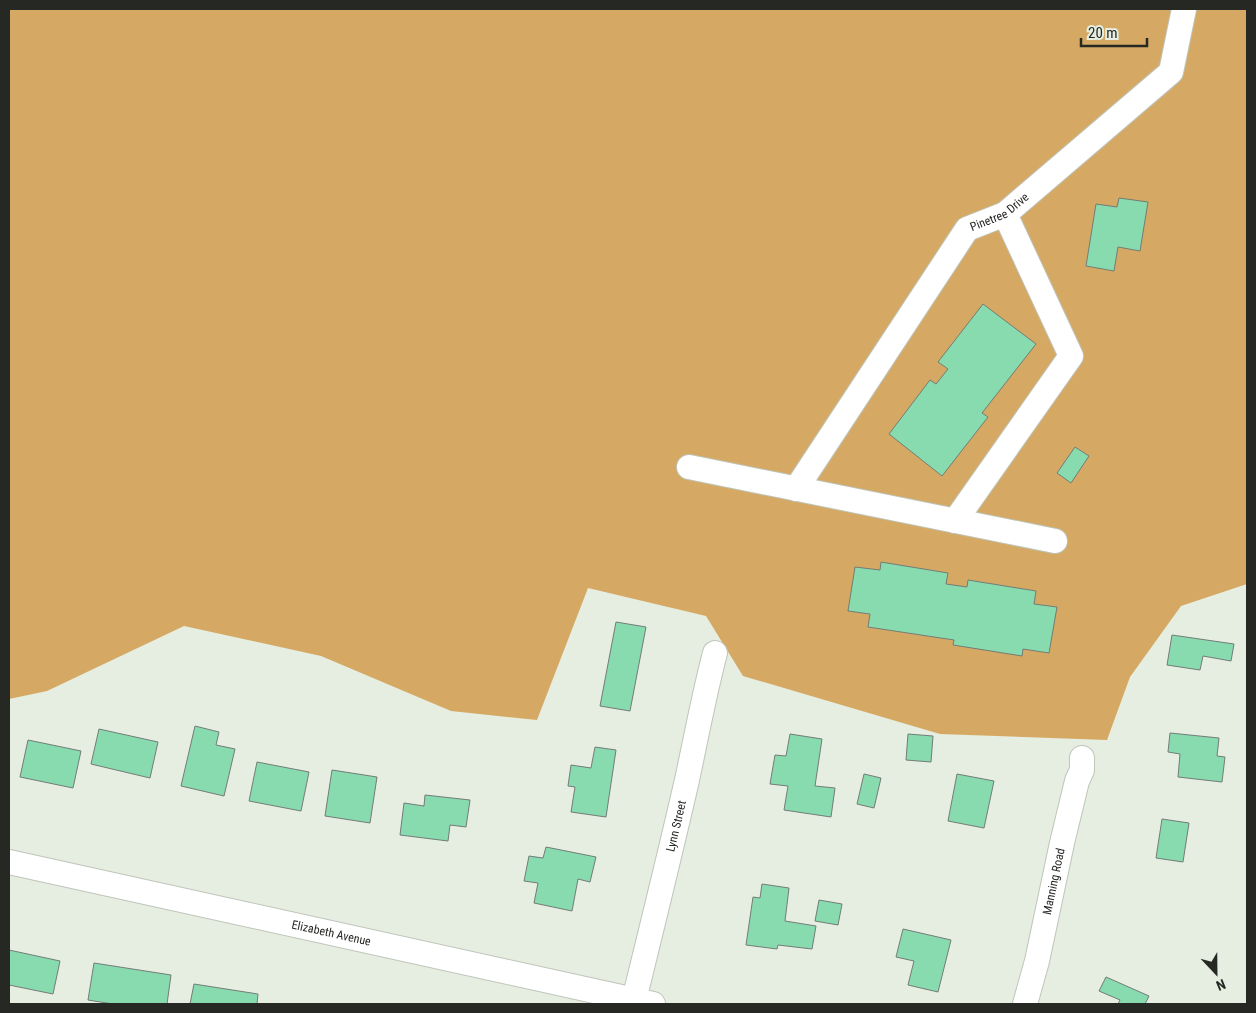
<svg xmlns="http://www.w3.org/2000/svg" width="1256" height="1013" viewBox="0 0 1256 1013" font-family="'Roboto Condensed',sans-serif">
<rect width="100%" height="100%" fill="#e6ede1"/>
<!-- forest -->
<path fill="#d5a963" d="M9,9H1247V584L1181,606L1130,677L1107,740L940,734L743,676L706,616L588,588L537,720L451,711L321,656L184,626L47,691L9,699Z"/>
<!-- building -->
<g fill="#88daaf" stroke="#727d77">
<path d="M1119,198L1148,202L1140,251L1118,247L1114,271L1086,266L1096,204L1117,207Z"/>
<path d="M983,304L1036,344L982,413L988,417L942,476L889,434L930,380L936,384L948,369L938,362Z"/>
<path d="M1075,447L1089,456L1071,483L1057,473Z"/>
<path d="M881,562L948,573L946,584L967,587L968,580L1036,591L1034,604L1057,607L1049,653L1023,649L1022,656L953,645L954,640L868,627L870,614L848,611L855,567L880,570Z"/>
<path d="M616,622L646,627L630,711L600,706Z"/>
<path d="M1172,635L1234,644L1231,661L1203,656L1200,670L1167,665Z"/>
<path d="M195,726L219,732L216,745L235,749L224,796L181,786Z"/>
<path d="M99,729L158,742L150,778L91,764Z"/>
<path d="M1170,733L1219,738L1217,756L1225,757L1222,782L1178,777L1180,754L1168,752Z"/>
<path d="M790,734L822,739L815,786L835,788L831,817L784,810L788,786L770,784L775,755L786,756Z"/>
<path d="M908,734L933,736L931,762L906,760Z"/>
<path d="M28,740L81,751L73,788L20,777Z"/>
<path d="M595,747L616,750L606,817L571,812L575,787L568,786L571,765L591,768Z"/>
<path d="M257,762L309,772L301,811L249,801Z"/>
<path d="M332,770L377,777L370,823L325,816Z"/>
<path d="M864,774L881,778L874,808L857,804Z"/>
<path d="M957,774L994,781L984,828L948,821Z"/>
<path d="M425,795L470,800L466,827L450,825L448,841L400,835L404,803L424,806Z"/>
<path d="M1162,819L1189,823L1183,862L1156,858Z"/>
<path d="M546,847L596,857L590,882L578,879L572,911L534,903L538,883L524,881L529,856L543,858Z"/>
<path d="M762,884L789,888L785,921L816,926L812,949L778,945L777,949L746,945L753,897L760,898Z"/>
<path d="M819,900L842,904L838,925L815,921Z"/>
<path d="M903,929L951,940L938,992L908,985L914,961L896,957Z"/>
<path d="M9,950L60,961L53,994L9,985Z"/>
<path d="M94,963L171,975L167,1004H113L88,1000Z"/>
<path d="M1106,977L1149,996L1145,1004H1118L1120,1000L1099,991Z"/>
<path d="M194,984L258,994L257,1004H190Z"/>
</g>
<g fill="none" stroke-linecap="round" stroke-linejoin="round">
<!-- minor casing -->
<g stroke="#bfc5ba" stroke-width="26">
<g id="minor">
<path d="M689,467L1055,541"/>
<path id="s1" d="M796,489L967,229L1005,214L1171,72L1184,9"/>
<path d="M955,521L1071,356L1005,214"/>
<path id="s2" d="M9,862L653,1004"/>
<path id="s3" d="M634,1000C652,927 670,854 687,780C696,738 704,695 715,653"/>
<path id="s4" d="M1025,1004L1037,961L1062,843L1077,781L1082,770V758"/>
</g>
</g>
<!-- minor -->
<use href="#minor" stroke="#fff" stroke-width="24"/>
</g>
<g text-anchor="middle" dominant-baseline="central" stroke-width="5" stroke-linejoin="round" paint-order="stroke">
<!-- street labels -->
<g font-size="12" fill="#262824" stroke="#e6ede1">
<text stroke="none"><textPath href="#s1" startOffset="348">Pinetree Drive</textPath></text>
<text stroke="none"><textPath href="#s3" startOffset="179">Lynn Street</textPath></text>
<text stroke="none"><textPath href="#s4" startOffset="126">Manning Road</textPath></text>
<text stroke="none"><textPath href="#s2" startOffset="330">Elizabeth Avenue</textPath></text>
</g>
</g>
<!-- border -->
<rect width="1256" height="1013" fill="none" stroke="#262824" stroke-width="20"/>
<!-- north arrow -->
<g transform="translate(1216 973) rotate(158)" stroke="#e6ede1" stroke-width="4" paint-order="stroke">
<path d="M0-4L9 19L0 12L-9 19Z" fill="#262824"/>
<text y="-8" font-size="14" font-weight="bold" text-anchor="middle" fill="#262824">N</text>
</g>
<!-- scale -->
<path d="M1081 38v8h66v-8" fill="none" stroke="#262824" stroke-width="2.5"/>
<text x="1088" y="38" font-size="15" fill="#262824" stroke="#e6ede1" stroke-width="4" paint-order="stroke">20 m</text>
</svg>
